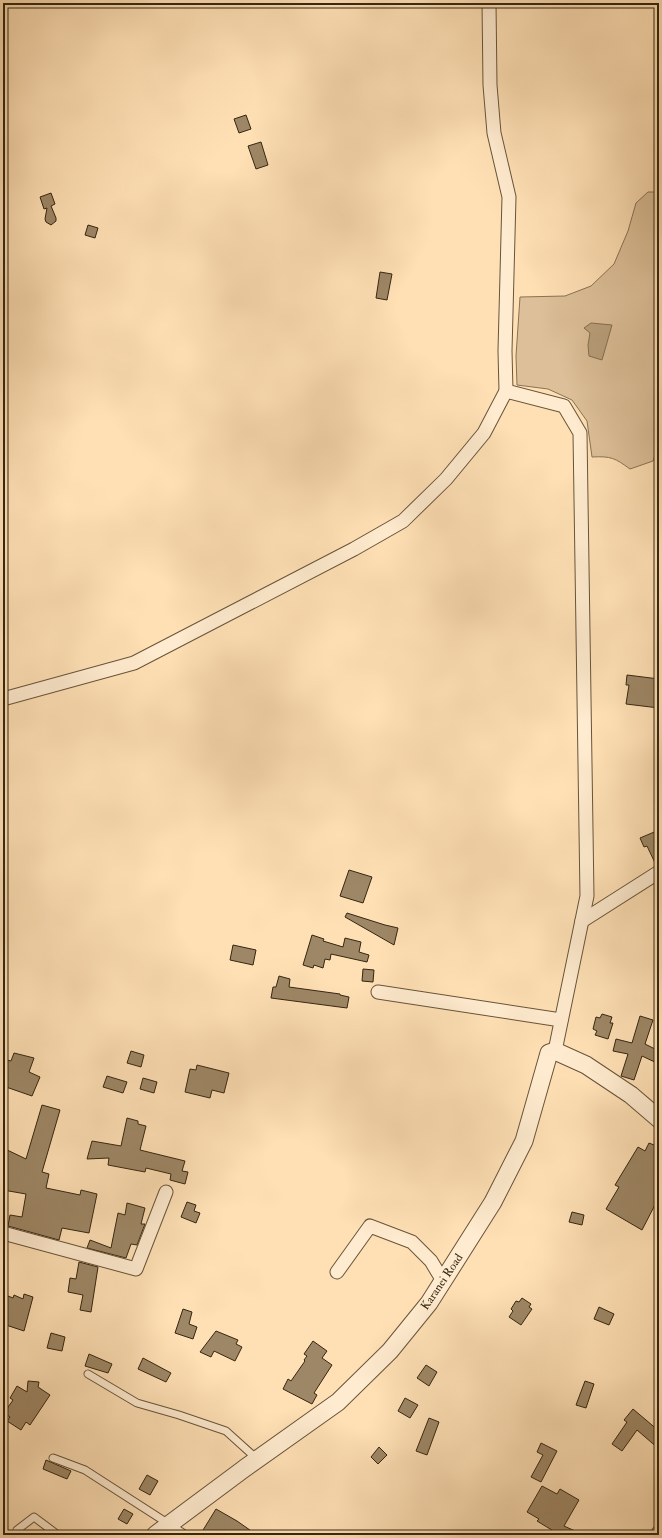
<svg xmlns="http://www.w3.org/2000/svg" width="662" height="1538" viewBox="0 0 662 1538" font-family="'IM FELL Double Pica',serif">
<rect width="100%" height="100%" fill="#ffe0b5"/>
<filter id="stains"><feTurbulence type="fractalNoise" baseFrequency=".005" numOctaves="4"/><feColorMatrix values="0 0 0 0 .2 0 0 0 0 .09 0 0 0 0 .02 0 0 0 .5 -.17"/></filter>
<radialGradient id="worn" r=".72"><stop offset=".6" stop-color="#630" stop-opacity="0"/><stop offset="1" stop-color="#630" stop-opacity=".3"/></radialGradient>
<!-- green -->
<path fill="#ddc099" stroke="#897354" d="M648,192H659V444L653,461L630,469C615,458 611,456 592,457L587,421L572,400L548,389L517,385L516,356L520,297L565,296L591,286L614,264L628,231L636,203Z"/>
<!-- water -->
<path fill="#baa17d" stroke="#857051" d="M591,323L612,325L602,360L589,356L588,345L590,333L584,328Z"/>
<!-- building -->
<g fill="#9e8766" stroke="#352610">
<path d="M246,115L251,129L239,133L234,119Z"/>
<path d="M261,142L268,165L256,169L248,146Z"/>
<path d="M51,193L55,204L51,206L56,218V221L51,225L46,222L45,219L47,208L44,209L40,197Z"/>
<path d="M88,225L98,228L95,238L85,235Z"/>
<path d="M380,272L392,274L387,300L376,298Z"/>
<path d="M627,675L659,679V708L626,704L629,685H626Z"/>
<path d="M659,830V864L656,865L647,846L644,847L640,838Z"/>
<path d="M349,870L372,877L363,903L340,896Z"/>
<path d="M347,913L385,925L398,928L394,945L345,917Z"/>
<path d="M312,935L324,939L323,941L343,947L345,938L361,942L359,952L369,955L367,962L331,954L330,960L325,959L323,968L314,965L313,968L303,965Z"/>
<path d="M233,945L256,950L253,965L230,960Z"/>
<path d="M363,969L374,970L373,982L362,981Z"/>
<path d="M279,976L290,979L289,987L340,994V995L349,997L347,1008L271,998L273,987H276Z"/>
<path d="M602,1014L612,1017L610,1023H613L608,1039L595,1035L597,1031L593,1029L596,1017L600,1018Z"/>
<path d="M640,1016L653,1020L645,1044L659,1051V1064L642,1056L634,1080L621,1076L628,1054L613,1051L616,1039L632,1043Z"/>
<path d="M131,1051L144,1055L141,1067L127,1063Z"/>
<path d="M14,1053L34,1058L29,1072L40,1077L32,1096L6,1087L7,1084L4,1083L7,1073L3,1071L7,1060L11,1061Z"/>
<path d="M197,1065L229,1073L224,1093L212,1090L210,1098L185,1092L190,1069L196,1070Z"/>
<path d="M107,1076L127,1082L123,1093L103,1087Z"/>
<path d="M143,1078L157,1082L154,1093L140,1089Z"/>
<path d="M42,1105L60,1110L42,1172L49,1174L46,1188L80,1195L81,1190L97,1194L89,1233L62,1228L59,1240L8,1226L10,1215L22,1217L26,1194L3,1190V1148L26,1159Z"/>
<path d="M127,1118L138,1121V1124L146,1126L140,1150L185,1161L182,1171L188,1172L185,1184L170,1180L171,1174L146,1168L145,1172L108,1165L109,1158L87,1159L92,1141L121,1146Z"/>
<path d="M649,1143L659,1147V1197L642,1230L606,1209L619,1187L615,1185L638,1147L645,1151Z"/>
<path d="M187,1202L196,1205L194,1211L200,1213L196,1223L181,1217Z"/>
<path d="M127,1203L145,1208L141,1224H145L137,1245L131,1244L126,1258L87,1248L90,1240L111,1248L118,1213L125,1215Z"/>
<path d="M572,1212L584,1215L582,1225L569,1222Z"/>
<path d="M79,1262L98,1267L91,1312L80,1310L83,1295L68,1292L70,1278L76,1279Z"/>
<path d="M3,1294L13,1298L14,1295L23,1299L24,1294L33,1297L24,1331L3,1324Z"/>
<path d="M522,1298L531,1304L529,1307L532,1309L521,1325L509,1317L513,1311L511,1309L516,1301L519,1302Z"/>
<path d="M599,1307L614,1314L609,1325L594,1319Z"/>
<path d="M183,1309L192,1312L189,1324L197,1327L193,1339L175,1333Z"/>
<path d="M216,1331L238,1340L236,1344L242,1347L235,1361L214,1351L211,1357L200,1352Z"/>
<path d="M51,1333L65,1337L62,1351L47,1348Z"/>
<path d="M313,1341L327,1351L322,1358L332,1365L314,1393L317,1395L312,1404L283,1389L288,1379L291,1381L305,1361L304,1360L307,1356L304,1354Z"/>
<path d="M89,1354L112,1364L108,1373L85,1366Z"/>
<path d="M143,1358L171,1373L166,1382L138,1369Z"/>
<path d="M426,1365L437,1372L429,1386L417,1378Z"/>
<path d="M28,1381L39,1382L38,1387L50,1395L30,1425L26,1422L21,1430L7,1421L10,1417L4,1413L13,1400L10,1398L17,1386L27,1392Z"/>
<path d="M585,1381L594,1384L586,1408L576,1405Z"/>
<path d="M405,1398L418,1405L410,1418L398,1411Z"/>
<path d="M633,1409L659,1431V1449L637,1430L622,1451L612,1444L627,1422L624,1420Z"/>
<path d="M429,1418L439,1422L427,1455L416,1451Z"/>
<path d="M541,1443L557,1451L541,1482L531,1477L543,1455L537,1452Z"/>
<path d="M379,1447L387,1455L378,1464L371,1457Z"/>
<path d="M46,1460L71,1471L67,1479L43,1469Z"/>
<path d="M147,1475L158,1481L150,1495L139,1489Z"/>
<path d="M542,1486L557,1494L560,1489L579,1500L564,1526L584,1535H560L537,1521L539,1519L527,1512Z"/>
<path d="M124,1509L133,1514L127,1524L118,1519Z"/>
<path d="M216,1509L237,1521L257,1535H200Z"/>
</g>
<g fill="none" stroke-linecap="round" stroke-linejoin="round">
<!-- service casing -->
<g stroke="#685439" stroke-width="9">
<g id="service">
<path d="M88,1374L137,1403L179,1415L226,1431L257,1459"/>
<path d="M53,1458L85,1470L186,1535"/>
<path d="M17,1530L34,1517L58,1535"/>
</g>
</g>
<!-- minor casing -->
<g stroke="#685439" stroke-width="15">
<g id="minor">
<path d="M506,391L564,406L580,433L587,896L555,1051"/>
<path d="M3,699L134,663L354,549L403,521L446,479L484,433L506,391L505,351L509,197L494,133L490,85L489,3"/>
<path d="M582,921L659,872"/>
<path d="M378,992L561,1020"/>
<path d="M3,1233L136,1269L166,1192"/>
<path d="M337,1272L370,1226L412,1242L431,1261L443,1281"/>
<path d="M657,1535L659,1532"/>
</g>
</g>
<!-- tertiary casing -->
<g stroke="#685439" stroke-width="19">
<path id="tertiary" d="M155,1535L245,1468L338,1402L390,1351L429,1303L493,1202L524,1141L549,1053L555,1051L586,1065L631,1095L659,1119"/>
</g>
<!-- service -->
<use href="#service" stroke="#ffebcf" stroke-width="7"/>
<!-- minor -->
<use href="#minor" stroke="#ffebcf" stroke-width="13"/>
<!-- tertiary -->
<use href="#tertiary" stroke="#ffebcf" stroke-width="17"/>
</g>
<g text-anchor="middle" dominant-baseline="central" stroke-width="4" stroke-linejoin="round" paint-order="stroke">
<!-- street labels -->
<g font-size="12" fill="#352610" stroke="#ffebcf">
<text transform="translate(442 1282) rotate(-56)">Karanei Road</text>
</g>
</g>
<!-- margin -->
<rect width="662" height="1538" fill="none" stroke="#ffe0b5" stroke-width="16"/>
<rect x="4" y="4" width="654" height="1530" fill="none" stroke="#352610" stroke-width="2"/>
<rect x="8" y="8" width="646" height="1522" fill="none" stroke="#352610"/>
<rect width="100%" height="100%" filter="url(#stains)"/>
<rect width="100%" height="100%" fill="url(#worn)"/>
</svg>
